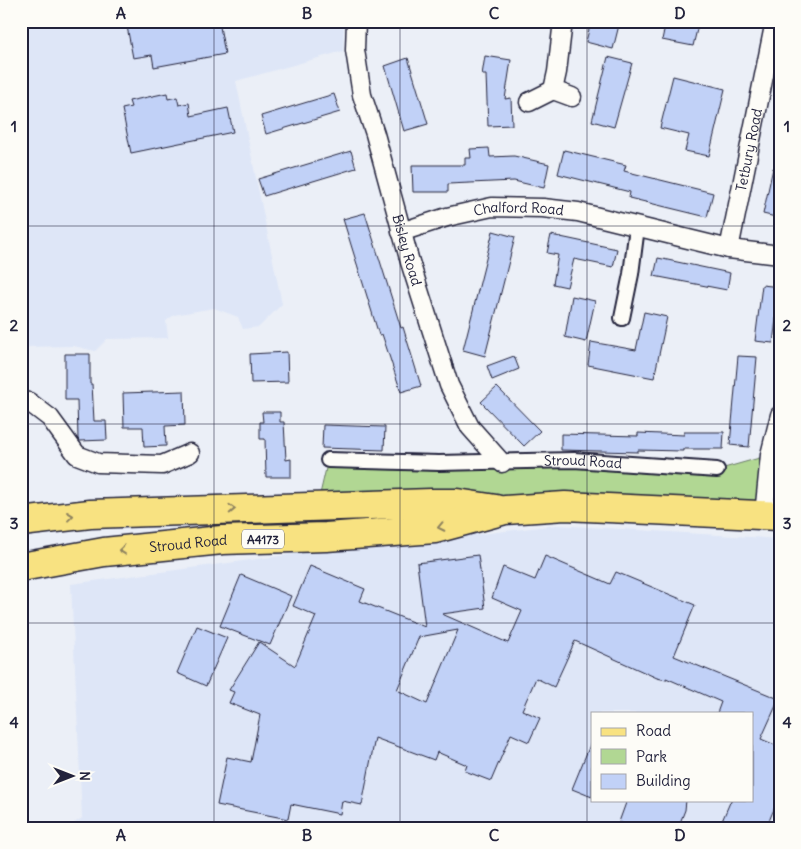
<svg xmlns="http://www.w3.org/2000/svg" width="801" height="849" viewBox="0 0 801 849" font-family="Delius,sans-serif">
<rect width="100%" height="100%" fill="#ebeff7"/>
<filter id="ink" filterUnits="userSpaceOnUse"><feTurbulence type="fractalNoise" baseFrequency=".02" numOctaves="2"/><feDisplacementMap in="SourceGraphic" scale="10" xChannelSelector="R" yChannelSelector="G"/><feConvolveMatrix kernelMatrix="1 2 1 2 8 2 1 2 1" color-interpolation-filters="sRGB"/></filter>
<g filter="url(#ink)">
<!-- built -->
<g fill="#dee6f7" fill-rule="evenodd">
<path d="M21,21H344L343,51L236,81L282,304L259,327L243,329L238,317L214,308L174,315L166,321L168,338L107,339L95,351L74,346L21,347Z"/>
<path d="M557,525L780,539V828H61L70,826L82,818L71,584L310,552L481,534ZM592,713H752V800H592Z"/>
</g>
<!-- green -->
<path fill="#b1d793" stroke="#6a7c67" d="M770,455L780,459V516L317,507L328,460L717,470Z"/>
<!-- building -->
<g fill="#c1d1f7" stroke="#22223b" fill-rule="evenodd">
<path d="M126,21H219L225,54L154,67L152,55L133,58Z"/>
<path d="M591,21H620L613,49L586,42Z"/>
<path d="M666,21H699L693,46L662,40Z"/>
<path d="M485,56L511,60L505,99L511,98L512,125L488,126L486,75H482Z"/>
<path d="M608,57L632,63L614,127L592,121Z"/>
<path d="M408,58L428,124L404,131L385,66Z"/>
<path d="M673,76L725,89L709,156L685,151L689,135L660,128Z"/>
<path d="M167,93L168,99L177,97L179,105L189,103L191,116L228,108L233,132L131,153L122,109L131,107L129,101Z"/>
<path d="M334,94L340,112L266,134L261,116Z"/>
<path d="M489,148L490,157L514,156L549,164L544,188L514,181L448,184V192H413L412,165H465V158H471L470,149Z"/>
<path d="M564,150L626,165L624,171L713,193L707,217L629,198L630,192L558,174Z"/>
<path d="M351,151L356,168L264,196L258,179Z"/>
<path d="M773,168H780V218L763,214Z"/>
<path d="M365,213L401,328L403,327L421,386L401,392L382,334L379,335L343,219Z"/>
<path d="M493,231L515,237L485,356L463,350Z"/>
<path d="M551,235L617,249L613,267L574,259L567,287L553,284L558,255L547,253Z"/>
<path d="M658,258L730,273L727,290L654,276Z"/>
<path d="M762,285L780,287L773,343L755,341Z"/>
<path d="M572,296L595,301L586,342L565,337Z"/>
<path d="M644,312L667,317L654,378L588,365L591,342L636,350Z"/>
<path d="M287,352L288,382L251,383L250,354Z"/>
<path d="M65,354H90V384H92L94,421H106L107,440L80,441L78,439L77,400H65Z"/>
<path d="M514,356L519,369L492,380L487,366Z"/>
<path d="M738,356L757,357L749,447L730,445Z"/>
<path d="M497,387L540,431L524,446L481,402Z"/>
<path d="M184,391L185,425L165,426L166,446L144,447L143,427H124L123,393Z"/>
<path d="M262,412H280V422H284L286,460L291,459V477H266L265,439H260V422H263Z"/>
<path d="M323,425L385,427L384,450L322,448Z"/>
<path d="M684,432H724L723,449H683V451L638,450V452L561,450V434L638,436V433L684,435Z"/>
<path d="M478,555L485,608L442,614L508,643L522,611L492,598L503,567L535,580L545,556L610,584L616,572L695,605L674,656L779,699L761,739L780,747V795L766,828H719L731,800H752V713H717L721,702L666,678V680L657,678L575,641L554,687L536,678L522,710L540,718L529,742L511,734L491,781L465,771L467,765L437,752L434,760L375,738L362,805L342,801L340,814L291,804L288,819L217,805L227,757L251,762L260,715L229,703L234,692L229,690L259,642L295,666L316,616L293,606L310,566L365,589L360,601L425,627L417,563ZM458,630L427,704L397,690L419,637Z"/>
<path d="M241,575L291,596L270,645L220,626Z"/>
<path d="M197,626L227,638L206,686L177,673Z"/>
<path d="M592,740V797L572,789Z"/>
<path d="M627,800H686L685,810L678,828H634L619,822Z"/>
</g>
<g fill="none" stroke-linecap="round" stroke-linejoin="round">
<!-- pedestrian casing -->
<g stroke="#22223b" stroke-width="18">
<g id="pedestrian">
<path d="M622,318L631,274L637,227"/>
<path id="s1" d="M328,460L439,463L574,460L717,470"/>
</g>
</g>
<!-- minor casing -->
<g stroke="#22223b" stroke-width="21">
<g id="minor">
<path id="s2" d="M356,21L355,50L362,95L375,134L410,262L449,385L470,427L502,463"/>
<path d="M553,90L557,72L563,21"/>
<path d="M529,102L553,90L572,97"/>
<path id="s3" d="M401,232L447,217L492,207L543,208L578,212L729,249L780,255"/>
<path id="s4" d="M729,249L775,21"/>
<path d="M21,401L29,402L50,418L77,455L98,463L162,465L190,453"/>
<path d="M764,515L770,455L780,415"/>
</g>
</g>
<!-- primary casing -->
<g stroke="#22223b" stroke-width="31">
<g id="primary">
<path d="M21,522L90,514L431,503H457L496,509"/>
<path id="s5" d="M21,567L104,552L222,540L326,537L435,529L505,510L565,506L780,516"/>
</g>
</g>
<!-- pedestrian -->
<use href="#pedestrian" stroke="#fdfcf7" stroke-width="14"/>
<!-- minor -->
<use href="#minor" stroke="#fdfcf7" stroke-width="18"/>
<!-- primary -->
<use href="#primary" stroke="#f8e281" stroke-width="28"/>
</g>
<!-- one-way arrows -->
<defs><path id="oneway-chevron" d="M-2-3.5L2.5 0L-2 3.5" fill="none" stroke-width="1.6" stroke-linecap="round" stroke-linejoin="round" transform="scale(1.25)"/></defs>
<g stroke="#8d825e">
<use href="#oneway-chevron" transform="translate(232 509) rotate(-2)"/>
<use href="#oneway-chevron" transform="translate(70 516) rotate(-7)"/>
<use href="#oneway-chevron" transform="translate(441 527) rotate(168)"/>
<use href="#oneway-chevron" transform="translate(122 550) rotate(174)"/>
</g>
</g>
<!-- grid -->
<path fill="none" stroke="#22223b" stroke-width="1" stroke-opacity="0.55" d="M214,21V828M400,21V828M587,21V828M21,226H780M21,424H780M21,623H780"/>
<g text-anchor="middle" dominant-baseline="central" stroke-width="5" stroke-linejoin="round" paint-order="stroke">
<!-- shield labels -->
<rect fill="#fdfcf7" stroke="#646373" stroke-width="1" x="242" y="529.5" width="42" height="19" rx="4"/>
<g font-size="12" font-weight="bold" fill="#22223b">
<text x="263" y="539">A4173</text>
</g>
<!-- street labels -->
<g font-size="14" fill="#22223b" stroke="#fdfcf7">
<text stroke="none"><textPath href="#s4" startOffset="101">Tetbury Road</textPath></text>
<text stroke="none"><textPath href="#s3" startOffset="121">Chalford Road</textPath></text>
<text stroke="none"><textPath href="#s2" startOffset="236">Bisley Road</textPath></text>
<text stroke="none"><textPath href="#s1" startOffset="255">Stroud Road</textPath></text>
<text stroke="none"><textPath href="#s5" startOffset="169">Stroud Road</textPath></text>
</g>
</g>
<!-- margin -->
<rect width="801" height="849" fill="none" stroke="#fdfcf7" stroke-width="55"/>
<!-- legend -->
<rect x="591" y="712" width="162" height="90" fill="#fdfcf7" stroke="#a5a5ac"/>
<rect x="601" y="728" width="25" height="8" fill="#f8e281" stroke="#a5a5ac"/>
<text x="636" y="736" font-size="15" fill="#22223b">Road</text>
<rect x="601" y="749" width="25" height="15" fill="#b1d793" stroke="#a5a5ac"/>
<text x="636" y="762" font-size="15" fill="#22223b">Park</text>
<rect x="601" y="774" width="25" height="15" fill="#c1d1f7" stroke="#a5a5ac"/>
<text x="636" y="786" font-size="15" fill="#22223b">Building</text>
<!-- north arrow -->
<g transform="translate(72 776) rotate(90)" stroke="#fdfcf7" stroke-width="4" paint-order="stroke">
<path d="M0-4L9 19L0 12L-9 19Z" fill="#22223b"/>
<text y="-8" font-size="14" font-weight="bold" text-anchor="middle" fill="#22223b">N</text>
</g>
<rect x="28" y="28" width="746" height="794" fill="none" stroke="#22223b" stroke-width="2"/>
<g font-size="16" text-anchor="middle" font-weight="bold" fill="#22223b">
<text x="121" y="19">A</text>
<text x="307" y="19">B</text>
<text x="494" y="19">C</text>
<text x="680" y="19">D</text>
<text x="14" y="132">1</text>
<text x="787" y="132">1</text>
<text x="14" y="331">2</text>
<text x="787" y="331">2</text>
<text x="14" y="529">3</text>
<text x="787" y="529">3</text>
<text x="14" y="728">4</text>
<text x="787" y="728">4</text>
<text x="121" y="841">A</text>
<text x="307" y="841">B</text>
<text x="494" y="841">C</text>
<text x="680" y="841">D</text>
</g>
</svg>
